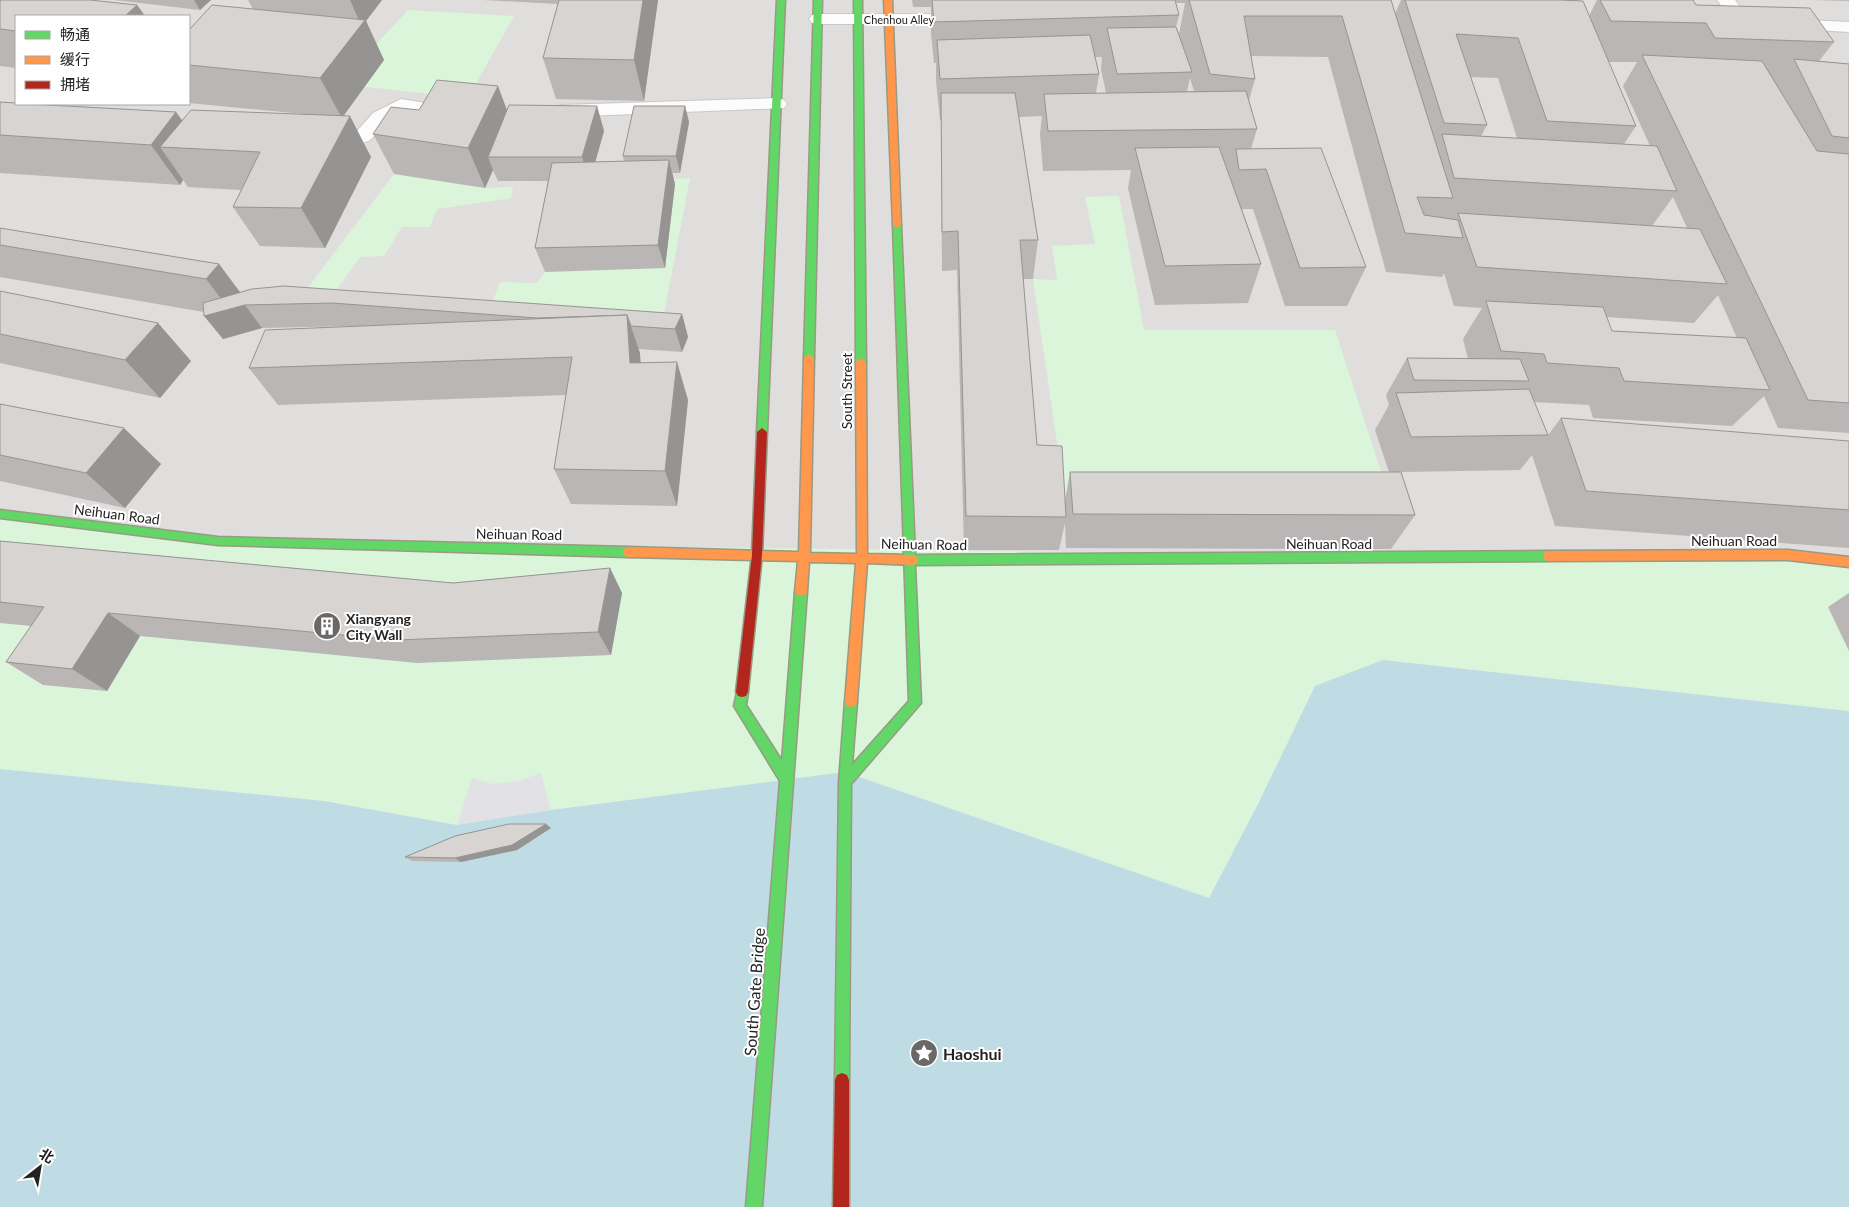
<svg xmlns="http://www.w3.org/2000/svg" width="1849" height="1207" viewBox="0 0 1849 1207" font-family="Lato,'Noto Sans SC',sans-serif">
<rect width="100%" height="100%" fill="#f0eeeb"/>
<!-- residential -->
<path fill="#dfdedc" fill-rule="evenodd" d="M0,0H1849V562L910,560L218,541L0,514ZM16,16H189V104H16Z"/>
<!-- park -->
<g fill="#daf5da">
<path d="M408,10L514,16L468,98L339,84Z"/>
<path d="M394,174L485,188L690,178L662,324L300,298Z"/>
<path d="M1119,196L1144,330H1335L1387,490L1065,498L1033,279L1057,280L1052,246L1095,244L1085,197Z"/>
<path d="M0,514L218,541L1849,562V711L1383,660L1258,804L1209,898L845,772L551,810L457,825L324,801L0,769Z"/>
</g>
<!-- parking -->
<g fill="#e0dfde">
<path d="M514,181L560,187L545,272L537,283L500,282L488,314L330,299L360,257L384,256L402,227H430L437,209L511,198Z"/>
<path d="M5,200L238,212L172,291L0,259V205Z"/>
<path d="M264,357L588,394L571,504L557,550L257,543L275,514L210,505L175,488L183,462L231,382Z"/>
</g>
<!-- plaza -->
<path fill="#e2e1e5" d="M541,773L551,810L457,825L472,778L493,784L519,781Z"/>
<!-- water -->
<path fill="#bfdbe3" d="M1383,660L1849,711V1207H0V769L324,801L457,825L551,810L845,772L1209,898L1258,804L1315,686Z"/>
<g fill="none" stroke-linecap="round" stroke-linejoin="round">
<!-- street casing -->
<g stroke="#c9c8c7" stroke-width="2">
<g id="street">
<path d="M1717,0H1735L1752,23L1749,27L1743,28L1737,27Z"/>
<path d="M818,14H969L975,15L978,19L975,23L969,24H818L812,23L809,19L812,15Z"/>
<path d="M1784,19L1849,22V32L1778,28L1775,24L1778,20Z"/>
<path d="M777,98L784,100L787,104L784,108L561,117L554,115L551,111L554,107L561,105Z"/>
<path d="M401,99L458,108L465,110L468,114L465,118L458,120C446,118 415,110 405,112C389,113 381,132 370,140C362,146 327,143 317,140L314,136L317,132L324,130L357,131L373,113Z"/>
</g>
</g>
<!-- fast casing -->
<g stroke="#999a82" stroke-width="3">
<g id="fast">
<path d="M777,0H785L767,432L762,436L757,432Z"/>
<path d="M814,0H822L814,358L809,362L804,358Z"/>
<path d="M854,0H862L866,362L861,366L856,362Z"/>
<path d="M897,222L901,225L915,555L1548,551L1552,553L1553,556L1552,559L1548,561L915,565L921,703L851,784L849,1080L847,1085L842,1087L837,1085L835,1080L839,782L845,702L847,698L851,697L855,698L857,702L852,765L909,701L893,225Z"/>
<path d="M0,510L218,537L628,547L632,549L633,552L632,555L628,557L218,545L0,518Z"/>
<path d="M801,587L805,589L807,592L762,1207H746L780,781L734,706L738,688L742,687L746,688L748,692L746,705L782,761L795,592L797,589Z"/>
</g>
</g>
<!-- slow casing -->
<g stroke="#999a82" stroke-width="3">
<g id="slow">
<path d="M884,0H892L901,225L897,228L893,225Z"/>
<path d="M809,354L814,358L810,553L857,554L856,362L861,358L866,362L867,554L913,555L917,557L918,560L917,563L913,565L867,563L857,702L855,706L851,707L847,706L845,702L856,563L809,562L807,592L805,595H797L795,592L798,561L628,557L624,555L623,552L624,549L628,547L799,552L804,358Z"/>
<path d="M1788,550L1849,557V567L1788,560L1548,561L1544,559L1543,556L1544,553L1548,551Z"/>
</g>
</g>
<!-- jam casing -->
<g stroke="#999a82" stroke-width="3">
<g id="jam">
<path d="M762,428L767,432L762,555L748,692L746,696L742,697L738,696L736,692L752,555L757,432Z"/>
<path d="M842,1073L847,1075L849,1080V1207H833L835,1080L837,1075Z"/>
</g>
</g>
<!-- street -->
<use href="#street" fill="#fdfcfc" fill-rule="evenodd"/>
<!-- fast -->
<use href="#fast" fill="#63d668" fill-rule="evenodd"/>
<!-- slow -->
<use href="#slow" fill="#ff974d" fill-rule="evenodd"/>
<!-- jam -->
<use href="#jam" fill="#b3261e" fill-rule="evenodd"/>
</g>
<!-- wall -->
<g fill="#b9b6b5" fill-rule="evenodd">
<path d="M0,0L137,5L145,16H16V68L0,66Z"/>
<path d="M114,0H211L200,10Z"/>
<path d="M248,0H382L366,21L384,60L343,116L371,157L325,248L260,246L233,207L241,190L188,187L183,180L180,185L0,173V102L176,112L182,120L304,114L189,103V30L253,9Z"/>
<path d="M483,0H658L644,101L556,99L543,58L558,4Z"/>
<path d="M912,0H1391L1395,14L1401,0H1560L1589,16L1597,0H1693L1696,5L1834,42L1819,61L1849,64V433L1778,428L1764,396L1732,426L1593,418L1589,405L1534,402L1548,435L1561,418L1849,510V548L1555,526L1532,455L1520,470L1401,472L1415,515L1391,549L1066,548L1065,523L1059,550H964L957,270L942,271L941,120H940L936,80V63H934L931,33V7H913ZM1175,3H1185L1179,34L1176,27L1179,15ZM1251,56L1328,57L1386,272L1442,277L1444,273L1454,306L1482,308L1463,339L1468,359L1407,358L1386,395L1389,405L1375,430L1389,472H1070L1065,500L1037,445L1023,279H1033L1038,240L1019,117L1042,116L1040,134L1043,171L1131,170L1128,188L1155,305L1248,303L1261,264L1242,209H1253L1285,306H1347L1366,267L1251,149L1257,129L1249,100L1255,79ZM1095,57H1102L1101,69L1106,93H1096L1099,74ZM1608,62H1637L1623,86L1650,146L1624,144L1636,126ZM1470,77L1498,78L1517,138L1481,136L1487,125ZM1190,78L1194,91H1187ZM1673,197L1687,228L1652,226ZM1718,295L1737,338L1612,331L1606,317L1694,323Z"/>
<path d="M1812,0H1849V1Z"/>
<path d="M597,106L604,131L595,162L624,161L623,156L685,106L689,122L680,173H672L675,184L665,268L545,272L535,248L548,181H498L493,170L485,188L394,174L373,134L507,109Z"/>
<path d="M0,228L219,264L240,292L682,314L688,337L682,352L638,349L640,353V363L688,400L677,506L571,504L554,469L566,395L278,405L249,368L352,326L262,328L223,339L204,312L0,277Z"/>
<path d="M0,291L191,361L160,398L0,363Z"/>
<path d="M0,404L161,464L125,508L0,481Z"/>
<path d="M0,541L453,583L610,568L622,593L611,655L417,663L140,636L107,691L43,685L6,662L31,626L0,623Z"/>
<path d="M1849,593V651L1828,607Z"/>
<path d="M551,828L517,850L461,862L412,861L405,857Z"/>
</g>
<!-- shaded-wall -->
<g fill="#969493">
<path d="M194,0H211L200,10Z"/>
<path d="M350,0H382L366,21L384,60L342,118L320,78L361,25Z"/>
<path d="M643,0H658L644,101L634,60Z"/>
<path d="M137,5L145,16H125Z"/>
<path d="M498,86L513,126L488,157L493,170L485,188L468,148Z"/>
<path d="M597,106L604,131L590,181L582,157Z"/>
<path d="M685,106L689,122L680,173L676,156Z"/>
<path d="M176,112L202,149L160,147L183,180L180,185L151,145Z"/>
<path d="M350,116L371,157L325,248L301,208Z"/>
<path d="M669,160L675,184L665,268L658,245Z"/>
<path d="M219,264L248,303L245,305L262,328L223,339L204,316L229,309L206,279Z"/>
<path d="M682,314L688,337L682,352L675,329Z"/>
<path d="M627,315L640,353L643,400L630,363Z"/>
<path d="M158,323L191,361L160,398L125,360Z"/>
<path d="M677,362L688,400L677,506L665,471Z"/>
<path d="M124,428L161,464L125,508L86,473Z"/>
<path d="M610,568L622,593L611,655L598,632Z"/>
<path d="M108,613L140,636L107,691L72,669Z"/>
<path d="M546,824L551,828L517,850L461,862L455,858Z"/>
</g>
<!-- building -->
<g fill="#d7d4d2" stroke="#969493">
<path d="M0,0H90L137,5L125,16H16V31L0,29Z"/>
<path d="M559,0H643L634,60L543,58Z"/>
<path d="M932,0H1175L1179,15L934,22Z"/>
<path d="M1189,0H1391L1453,198L1417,197L1424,215L1458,220L1463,238L1405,233L1342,16H1244L1255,79L1210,74Z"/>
<path d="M1405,0H1560L1583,1L1636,126L1547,121L1518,38L1456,34L1487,125L1444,123Z"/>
<path d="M1600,0H1693L1696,5L1810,8L1834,42L1715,38L1706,23L1611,21Z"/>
<path d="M212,5L365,20L320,78L189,65V30Z"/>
<path d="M1176,27L1192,72L1117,74L1107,28Z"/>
<path d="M1090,35L1099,74L940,79L937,40Z"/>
<path d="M1642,55L1762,61L1817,151L1849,154V403L1808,400Z"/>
<path d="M1794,59L1849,64V138L1832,136Z"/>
<path d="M437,80L498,86L468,148L373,134L391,107L419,110Z"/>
<path d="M1246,91L1257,129L1048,131L1044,94Z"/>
<path d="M941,93H1015L1038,240H1020L1037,445L1062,446L1066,517L966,516L958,231L942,232Z"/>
<path d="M0,102L16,103V104H29L176,112L151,145L0,135Z"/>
<path d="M509,105L597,106L582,157H488Z"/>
<path d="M634,106H685L676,156H623Z"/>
<path d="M191,110L350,116L301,208L233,207L260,152L160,147Z"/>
<path d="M1442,134L1657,146L1677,191L1454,178Z"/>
<path d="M1219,147L1261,264L1165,266L1135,148Z"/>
<path d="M1321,148L1366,267L1300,268L1266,169L1239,170L1236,149Z"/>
<path d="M669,160L658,245L535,248L552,163Z"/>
<path d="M1458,213L1700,229L1727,284L1477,267Z"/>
<path d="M0,228L219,264L206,279L0,245Z"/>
<path d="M284,286L682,314L675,329L631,326L627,315L537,318L332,303L245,305L204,316L203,303L252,289Z"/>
<path d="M0,291L158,323L125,360L0,334Z"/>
<path d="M1486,301L1603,307L1612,331L1746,338L1770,390L1624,381L1619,368L1547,363L1544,354L1501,351Z"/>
<path d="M627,315L630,363L677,362L665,471L554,469L572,357L249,368L265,330Z"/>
<path d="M1407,358L1520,359L1529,381L1414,380Z"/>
<path d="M1529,389L1548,435L1411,437L1396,393Z"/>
<path d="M0,404L124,428L86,473L0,455Z"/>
<path d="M1561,418L1849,441V510L1586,491Z"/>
<path d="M1070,472H1401L1415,515L1073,514Z"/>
<path d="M0,541L453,583L610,568L598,632L396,640L108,613L72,669L6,662L44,607L0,602Z"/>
<path d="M509,824H546L512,845L455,858L405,857L455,836Z"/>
</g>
<!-- icons -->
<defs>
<g id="building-disc" transform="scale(1.4375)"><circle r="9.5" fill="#6a6968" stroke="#fff"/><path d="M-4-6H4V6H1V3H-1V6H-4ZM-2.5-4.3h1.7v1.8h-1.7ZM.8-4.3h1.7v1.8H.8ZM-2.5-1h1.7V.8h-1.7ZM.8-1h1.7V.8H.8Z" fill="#fff"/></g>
<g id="sight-disc" transform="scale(1.4375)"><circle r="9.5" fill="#6a6968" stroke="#fff"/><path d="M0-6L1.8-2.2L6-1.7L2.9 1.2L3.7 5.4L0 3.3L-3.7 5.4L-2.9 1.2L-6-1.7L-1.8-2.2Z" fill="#fff"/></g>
</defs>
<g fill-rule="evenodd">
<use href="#building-disc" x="327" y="626"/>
<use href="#sight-disc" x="924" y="1053"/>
</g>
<g text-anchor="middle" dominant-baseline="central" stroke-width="4" stroke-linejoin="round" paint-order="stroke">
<!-- far-street labels -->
<g font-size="11" fill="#222" stroke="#fff">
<text x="899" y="19">Chenhou Alley</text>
</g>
<!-- street labels -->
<g font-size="14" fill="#222" stroke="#fff">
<text transform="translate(846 391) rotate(-90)">South Street</text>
<text transform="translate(117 514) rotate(7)">Neihuan Road</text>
<text transform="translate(519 534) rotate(1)">Neihuan Road</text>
<text x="1734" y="540">Neihuan Road</text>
<text x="1329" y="543">Neihuan Road</text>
<text transform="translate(924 544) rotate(1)">Neihuan Road</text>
</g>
<!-- poi labels -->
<g font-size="14" font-weight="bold" fill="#222" stroke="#fff" text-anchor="start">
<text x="346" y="618">Xiangyang<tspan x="346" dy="16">City Wall</tspan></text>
</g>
<!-- near-street labels -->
<g font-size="16" fill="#222" stroke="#fff">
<text transform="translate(754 992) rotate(-86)">South Gate Bridge</text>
</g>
<!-- near-poi labels -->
<g font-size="16" font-weight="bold" fill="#222" stroke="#fff" text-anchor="start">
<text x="943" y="1053">Haoshui</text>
</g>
</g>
<!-- legend -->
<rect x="15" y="15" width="175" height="90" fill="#ffffff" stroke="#a7a7a7"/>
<rect x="25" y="31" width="25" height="8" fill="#63d668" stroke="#a7a7a7"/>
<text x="60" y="40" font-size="15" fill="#222222">畅通</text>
<rect x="25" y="56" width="25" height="8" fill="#ff974d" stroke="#a7a7a7"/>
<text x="60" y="65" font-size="15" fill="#222222">缓行</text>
<rect x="25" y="81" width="25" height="8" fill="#b3261e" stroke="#a7a7a7"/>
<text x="60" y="90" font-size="15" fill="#222222">拥堵</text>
<!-- north arrow -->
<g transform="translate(40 1167) rotate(31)" stroke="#ffffff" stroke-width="4" paint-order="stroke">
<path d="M0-4L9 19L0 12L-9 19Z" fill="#222222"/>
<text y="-8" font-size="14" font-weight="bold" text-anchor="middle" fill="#222222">北</text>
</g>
</svg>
